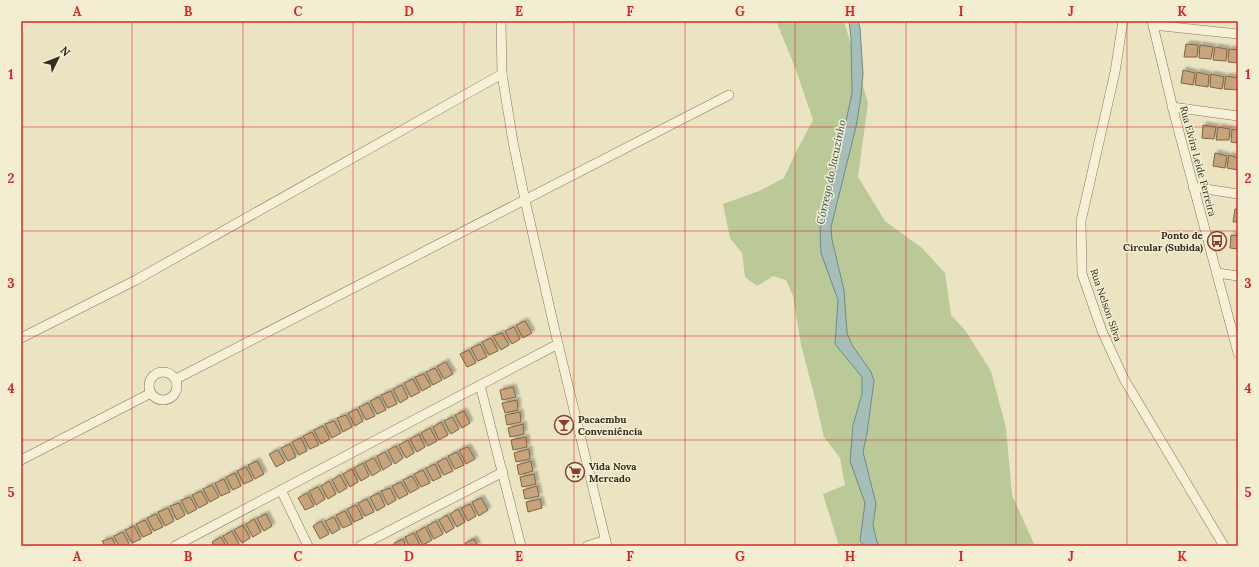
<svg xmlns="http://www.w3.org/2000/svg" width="1259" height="567" viewBox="0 0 1259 567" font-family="Lora,serif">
<defs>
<filter id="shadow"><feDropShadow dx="3" dy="-3" stdDeviation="1" flood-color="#0004"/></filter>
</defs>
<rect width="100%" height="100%" fill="#eae4c3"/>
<!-- green -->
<path fill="#bbc898" d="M776,21H844L868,103L858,177L885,221L922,248L945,273L951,315L965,330L991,371L1006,428L1012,495L1035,546H839L823,494L845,485L840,458L824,437L813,390L801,345L793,296L786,280L773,276L757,286L745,277L742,253L730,238L723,204L759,191L784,178L795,154L813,120L795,67Z"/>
<!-- water -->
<path fill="#a5beba" stroke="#6d8b88" d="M849,21H858L860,28L863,74L861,96L856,127L831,227L832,240L844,290L847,333L852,345L871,372L874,381L867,433L863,452L876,504L873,525L877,542L880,546H865L860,541L865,503L850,461L853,425L862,394V377L835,344L838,300L821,253L820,229L840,150L852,93L851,38Z"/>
<!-- building -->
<g fill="#c6a57c" stroke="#816443" filter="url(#shadow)">
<path d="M1186,44L1198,45L1197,57H1184Z"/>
<path d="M1200,45L1213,47L1211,59L1199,58Z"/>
<path d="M1215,47L1227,49L1226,61L1213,60Z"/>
<path d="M1229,49L1238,50V63L1228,62Z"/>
<path d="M1183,70L1195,73L1193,85L1181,83Z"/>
<path d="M1197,72L1209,75L1208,87L1195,85Z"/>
<path d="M1211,74L1224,77L1222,89L1210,87Z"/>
<path d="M1226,76L1238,78L1237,90L1224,89Z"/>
<path d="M1203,125L1216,127L1214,139L1202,138Z"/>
<path d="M1218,127L1230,129L1229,140H1216Z"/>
<path d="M1232,129L1238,130L1237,143L1231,142Z"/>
<path d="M1215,153L1227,156L1225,168L1213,166Z"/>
<path d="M1229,155L1238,158V170L1227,168Z"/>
<path d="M1235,209H1238V222H1233Z"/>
<path d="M1231,235L1238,236V249L1230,248Z"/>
<path d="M525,321L532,333L523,338L516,325Z"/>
<path d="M514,327L520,339L512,344L505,331Z"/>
<path d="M502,333L509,345L501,350L493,336Z"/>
<path d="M491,338L498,351L489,355L482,342Z"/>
<path d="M480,344L487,357L478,361L471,348Z"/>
<path d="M469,350L476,363L467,367L460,354Z"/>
<path d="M446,362L453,374L444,379L437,366Z"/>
<path d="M435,368L442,380L433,385L426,372Z"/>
<path d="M424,374L431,386L422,391L415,377Z"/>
<path d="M413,379L420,392L411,397L404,383Z"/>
<path d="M402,385L408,398L400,403L393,389Z"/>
<path d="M513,387L516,397L502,400L500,390Z"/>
<path d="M391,391L397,404L388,408L381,395Z"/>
<path d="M379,397L386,410L377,414L370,401Z"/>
<path d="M517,400L518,410L505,413L502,403Z"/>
<path d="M368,403L375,416L366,420L359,407Z"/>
<path d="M357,409L363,421L355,426L348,413Z"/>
<path d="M464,411L470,423L462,428L455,415Z"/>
<path d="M520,412L521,422L507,425L505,415Z"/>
<path d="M346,415L352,427L343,432L337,418Z"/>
<path d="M452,417L459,429L451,434L444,421Z"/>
<path d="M334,421L341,433L332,438L325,424Z"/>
<path d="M441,422L448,435L439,440L433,427Z"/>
<path d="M523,424L524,434L510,437L508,428Z"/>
<path d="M323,426L330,439L321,444L314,430Z"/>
<path d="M430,428L437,441L428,446L421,433Z"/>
<path d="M312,432L319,445L310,449L303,436Z"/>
<path d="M419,434L425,447L417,452L410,439Z"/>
<path d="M526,437L527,447L513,450L511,440Z"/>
<path d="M301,438L307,451L299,455L292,442Z"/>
<path d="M408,440L414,453L406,458L399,445Z"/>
<path d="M290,444L296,457L288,461L281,448Z"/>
<path d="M396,446L403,458L395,464L388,450Z"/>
<path d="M468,447L475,459L466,464L459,450Z"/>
<path d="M529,449L530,459L516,462L514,453Z"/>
<path d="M278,450L285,462L276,467L269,454Z"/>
<path d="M385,452L392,464L383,470L377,456Z"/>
<path d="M457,452L464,465L455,469L448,456Z"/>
<path d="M374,458L381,470L372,476L365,462Z"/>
<path d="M446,458L453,471L444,475L437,462Z"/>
<path d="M257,461L264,474L255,479L248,465Z"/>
<path d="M531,461L533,471L519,475L517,465Z"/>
<path d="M363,463L369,476L361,481L354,468Z"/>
<path d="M435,464L441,477L433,481L426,468Z"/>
<path d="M246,467L253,480L244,484L237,471Z"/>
<path d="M352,469L358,482L350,487L343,474Z"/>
<path d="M423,470L430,483L421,487L414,474Z"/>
<path d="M235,473L241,486L233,490L226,477Z"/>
<path d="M534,474L536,484L522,487L520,477Z"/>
<path d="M340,475L347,488L339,493L332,480Z"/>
<path d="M412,476L419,488L410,493L403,480Z"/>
<path d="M224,479L230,492L221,496L215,483Z"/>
<path d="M329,481L336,494L328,499L321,486Z"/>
<path d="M401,482L408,494L399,499L392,486Z"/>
<path d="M212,485L219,497L210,502L203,489Z"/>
<path d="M537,486L539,496L525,499L523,490Z"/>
<path d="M318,487L325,499L316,505L309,491Z"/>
<path d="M390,488L396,500L388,505L381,491Z"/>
<path d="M201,491L208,503L199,508L192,495Z"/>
<path d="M307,493L314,506L305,510L298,498Z"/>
<path d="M379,493L385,506L377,511L370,497Z"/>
<path d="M190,497L197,509L188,514L181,500Z"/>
<path d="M481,498L488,510L479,516L472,502Z"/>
<path d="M367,499L374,512L365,516L358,503Z"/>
<path d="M540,499L542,508L528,512L526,502Z"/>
<path d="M179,503L185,515L177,520L170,506Z"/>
<path d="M470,504L476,516L468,521L461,508Z"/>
<path d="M356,505L363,518L354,522L347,509Z"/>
<path d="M168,508L174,521L165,526L158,512Z"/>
<path d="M458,509L465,522L457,527L450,514Z"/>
<path d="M345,511L352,524L343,528L336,515Z"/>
<path d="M156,514L163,527L154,531L147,518Z"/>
<path d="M266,514L272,526L264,531L257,518Z"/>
<path d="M447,515L454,528L446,533L439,520Z"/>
<path d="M334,517L340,529L332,534L325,521Z"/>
<path d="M254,519L261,532L253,537L246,524Z"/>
<path d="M145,520L152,533L143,537L136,524Z"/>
<path d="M321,521L329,534L320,539L313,526Z"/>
<path d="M436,521L443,534L434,539L427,526Z"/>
<path d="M243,525L250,538L242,543L234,530Z"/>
<path d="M134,526L141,539L132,543L125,530Z"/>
<path d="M425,527L432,540L423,545L416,532Z"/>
<path d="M232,531L239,544L234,546H229L223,536Z"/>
<path d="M123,532L129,544L126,546H119L114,536Z"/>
<path d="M414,533L420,545L419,546H409L405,537Z"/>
<path d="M221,537L226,546H214L212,542Z"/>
<path d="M112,538L116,546H105L102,541Z"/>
<path d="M403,539L406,546H395L394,543Z"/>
<path d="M474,539L478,546H467L465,543Z"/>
</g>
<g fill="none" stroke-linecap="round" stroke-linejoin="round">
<!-- street casing -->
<g stroke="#83765b" stroke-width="10">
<g id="street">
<path d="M501,21L502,74L513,142L525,200L558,344L607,546"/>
<path d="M1123,21L1115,72L1081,221L1082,274L1102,331L1124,379L1224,546"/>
<path d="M1152,21L1175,117L1238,353"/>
<path d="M1153,25L1238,34"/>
<path d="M1172,107L1238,116"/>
<path d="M1193,187L1238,194"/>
<path d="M1217,273L1238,276"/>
<path d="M21,338L136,280L502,74"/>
<circle cx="163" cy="386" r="14"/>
<path d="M176,379L729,95"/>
<path d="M480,385L521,546"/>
<path d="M21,460L151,393"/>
<path d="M281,490L308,546"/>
<path d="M175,546L558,344"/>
<path d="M360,546L503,472"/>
<path d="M587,546L606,540"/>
</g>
</g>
<!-- street -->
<use href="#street" stroke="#f6f1d6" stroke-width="9"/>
</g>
<!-- grid -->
<path fill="none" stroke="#d62828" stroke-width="1" stroke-opacity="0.55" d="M132,21V546M243,21V546M353,21V546M464,21V546M574,21V546M685,21V546M795,21V546M906,21V546M1016,21V546M1127,21V546M21,127H1238M21,231H1238M21,336H1238M21,440H1238"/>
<!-- icons -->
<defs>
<g id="bus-ring" transform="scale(1)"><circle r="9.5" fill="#f3eed2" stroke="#8e3d30" stroke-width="1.5"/><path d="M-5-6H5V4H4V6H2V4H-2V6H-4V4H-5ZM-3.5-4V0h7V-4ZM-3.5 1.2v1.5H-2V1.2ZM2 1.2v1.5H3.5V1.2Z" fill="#8e3d30"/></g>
<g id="bar-ring" transform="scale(1)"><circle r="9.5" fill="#f3eed2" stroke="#8e3d30" stroke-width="1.5"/><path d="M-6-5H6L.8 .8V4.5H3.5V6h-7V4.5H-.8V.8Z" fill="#8e3d30"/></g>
<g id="supermarket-ring" transform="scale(1)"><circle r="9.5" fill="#f3eed2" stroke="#8e3d30" stroke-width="1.5"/><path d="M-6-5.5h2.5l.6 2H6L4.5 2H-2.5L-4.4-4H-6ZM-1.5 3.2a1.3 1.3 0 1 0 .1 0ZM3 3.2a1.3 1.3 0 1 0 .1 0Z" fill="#8e3d30"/></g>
</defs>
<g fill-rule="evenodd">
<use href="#bus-ring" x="1217" y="241"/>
<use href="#bar-ring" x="564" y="425"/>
<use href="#supermarket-ring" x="575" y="472"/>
</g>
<g text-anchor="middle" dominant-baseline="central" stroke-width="3" stroke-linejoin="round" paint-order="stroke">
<!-- street labels -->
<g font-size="10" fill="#342c1e" stroke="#f3eed2">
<text transform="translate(1198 161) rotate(75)">Rua Elvira Leide Ferreira</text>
<text transform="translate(1106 305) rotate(71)">Rua Nelson Silva</text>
</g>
<!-- poi labels -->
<g font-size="10" font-weight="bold" fill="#342c1e" stroke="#f3eed2" text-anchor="start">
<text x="1203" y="235" text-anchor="end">Ponto de<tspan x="1203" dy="12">Circular (Subida)</tspan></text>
<text x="578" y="419">Pacaembu<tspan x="578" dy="12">Conveniência</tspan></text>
<text x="589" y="466">Vida Nova<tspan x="589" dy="12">Mercado</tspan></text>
</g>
<!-- water labels -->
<g font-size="11" font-style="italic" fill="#2f5053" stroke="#f3eed2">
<text transform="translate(831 172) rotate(-78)">Córrego do Jacuzinho</text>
</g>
</g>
<!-- border -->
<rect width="1259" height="567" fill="none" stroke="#f3eed2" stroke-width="44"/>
<!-- north arrow -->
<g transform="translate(58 58) rotate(47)" stroke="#f3eed2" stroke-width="3" paint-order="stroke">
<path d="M0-3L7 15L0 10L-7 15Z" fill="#342c1e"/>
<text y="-6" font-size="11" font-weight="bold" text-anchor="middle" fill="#342c1e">N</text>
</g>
<rect x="22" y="22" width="1215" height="523" fill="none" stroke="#d62828" stroke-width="1.5"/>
<g font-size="13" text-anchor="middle" font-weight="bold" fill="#d62828">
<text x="77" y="16">A</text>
<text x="188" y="16">B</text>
<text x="298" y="16">C</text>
<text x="409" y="16">D</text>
<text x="519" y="16">E</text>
<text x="630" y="16">F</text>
<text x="740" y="16">G</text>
<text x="850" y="16">H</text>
<text x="961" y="16">I</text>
<text x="1071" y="16">J</text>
<text x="1182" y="16">K</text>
<text x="11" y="79">1</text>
<text x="1248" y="79">1</text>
<text x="11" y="183">2</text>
<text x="1248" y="183">2</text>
<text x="11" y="288">3</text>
<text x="1248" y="288">3</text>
<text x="11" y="393">4</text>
<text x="1248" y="393">4</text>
<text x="11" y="497">5</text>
<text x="1248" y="497">5</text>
<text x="77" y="561">A</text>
<text x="188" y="561">B</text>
<text x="298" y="561">C</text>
<text x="409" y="561">D</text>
<text x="519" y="561">E</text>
<text x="630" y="561">F</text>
<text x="740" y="561">G</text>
<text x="850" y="561">H</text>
<text x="961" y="561">I</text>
<text x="1071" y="561">J</text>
<text x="1182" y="561">K</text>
</g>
</svg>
